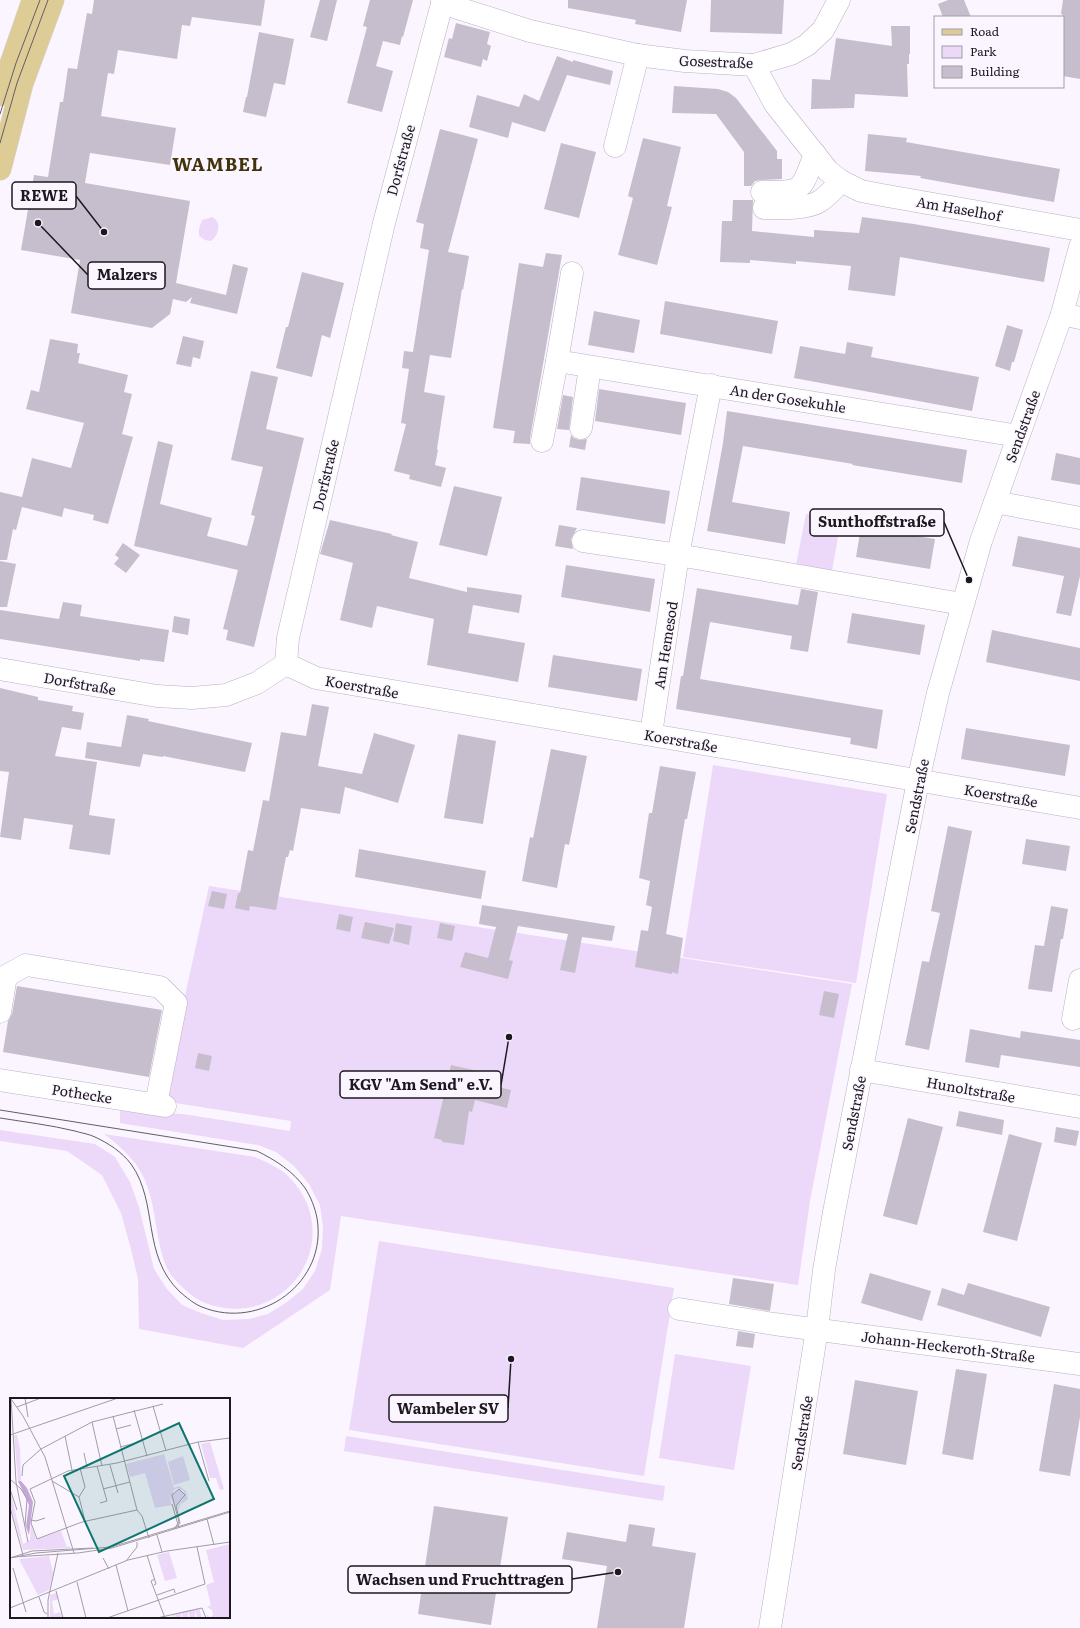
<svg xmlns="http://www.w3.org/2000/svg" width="1080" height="1628" viewBox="0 0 1080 1628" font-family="Literata,serif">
<rect width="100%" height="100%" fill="#fbf5ff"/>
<!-- green -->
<g fill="#ecd8f9">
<path d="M212,217C222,222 219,235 211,241L205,240L199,236V229L202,220Z"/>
<path d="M806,514L841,520L832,571L796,565Z"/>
<path d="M713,765L887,794L856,983L683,957Z"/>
<path d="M209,886L852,984L810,1201L798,1285L341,1216L330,1290L243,1348L139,1329L138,1279L131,1249L121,1213L102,1175L67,1151L0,1141V1130L95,1144L115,1157L130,1182L139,1207L154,1269L167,1289L182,1305L201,1313L223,1320L249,1319L268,1314L287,1302L303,1289L315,1271L322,1249L323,1227L320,1205L309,1184L294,1166L276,1152L258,1145L120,1123V1111L183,1114L290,1131L291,1121L162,1101Z"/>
<path d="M104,1134L255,1157C266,1162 280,1168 288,1176C350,1238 285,1333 205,1303C197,1300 189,1293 182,1287C176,1281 168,1273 165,1263C155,1236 156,1204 144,1178C135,1159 120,1146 104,1134Z"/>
<path d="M379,1241L674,1288L644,1476L349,1430Z"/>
<path d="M675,1354L751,1366L734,1470L659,1458Z"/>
<path d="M346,1436L665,1486L663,1501L344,1451Z"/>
</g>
<!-- building -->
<g fill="#c7becd">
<path d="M94,0H265L261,26L192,17L190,26L182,25L177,59L118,50L114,74L108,73L101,116L176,128L170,165L90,153L85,183L190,201L176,283L226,295L233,264L248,268L237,314L190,303L192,297L186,302L173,299L170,314L152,328L71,313L80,260L21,250L34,175L48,177L60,102H63L68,68L77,69L87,13L92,14Z"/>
<path d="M320,0H337L327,41L310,37Z"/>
<path d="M370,0H413L403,37L402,36L400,45L383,41L376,66L393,71L382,112L347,103L367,27L363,26Z"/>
<path d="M568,0H687L681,32L635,24L636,20L568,8Z"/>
<path d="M711,0H784L782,34L710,32Z"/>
<path d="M948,0H964L971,17H943L938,4Z"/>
<path d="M1063,0H1080V79L1063,76V15L1061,14Z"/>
<path d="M456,23L490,32L487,44L491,46L487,61L483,59L481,67L444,57L449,38L452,39Z"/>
<path d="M891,26H910V54H909V64H907L908,97L855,94L854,108L811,109L812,79L830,80L836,38L892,46Z"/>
<path d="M259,32L294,39L285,85L274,83L266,117L243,112L246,97H247Z"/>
<path d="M557,56L573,62V60L613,71L610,85L567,75L545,132L512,122L508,138L469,127L477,95L519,107L524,94L539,101Z"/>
<path d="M674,86L718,89L728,92L736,98L777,151V159H782V179L762,180L755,181L751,186H744V152L716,114L672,113Z"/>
<path d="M440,129L478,139L448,252L469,256L463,290L462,289L451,358L430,355L424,392L445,396L437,449L438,450L435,465L446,468L441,487L409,479L410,475L394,471L406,424L401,423L409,369L402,368L404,351L413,352L429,250L420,248L424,224L416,222Z"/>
<path d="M868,134L907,138L906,142L1060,169L1054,202L920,178L921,176L865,171Z"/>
<path d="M643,138L681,147L667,206L672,207L657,265L618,255L633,198L628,196Z"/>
<path d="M561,143L596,152L579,218L544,209Z"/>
<path d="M733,200H753L752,231L814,237V230L859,233L862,217L914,224L1050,248L1044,282L900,257L895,296L848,290L851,266L796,261V264L750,260V263L720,262L722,221H732Z"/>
<path d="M546,253L562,255L530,439V444L513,443L515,431L493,428L519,263L543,267Z"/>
<path d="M302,272L344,283L330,338L322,335L312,377L276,368L286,327H288Z"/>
<path d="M665,301L778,321L772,354L660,334Z"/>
<path d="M594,311L640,320L634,353L588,345Z"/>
<path d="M1007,325L1023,330L1014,362H1012L1010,371L995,366Z"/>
<path d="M183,336L204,341L200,359L193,357L191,367L176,364Z"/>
<path d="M50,339L78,344L77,353H80L78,363L128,375L124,392L132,394L122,434L133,437L108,524L93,520L94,515L64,508L62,517L22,507L16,530L13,529L7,560H0V492L22,497L32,458L71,468L84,423L26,409L31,390L39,392Z"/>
<path d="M847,342L873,347L871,357L979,377L972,411L794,378L800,346L845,354Z"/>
<path d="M251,371L278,377L266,429L304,438L254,647L226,640L228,630L223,629L238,570L134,546L158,441L173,445L160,504L212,518L207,536L247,546L255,516L251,515L263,467L231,460Z"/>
<path d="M599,389L686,403L681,435L595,421Z"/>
<path d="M563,395L573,397L569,430L557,429Z"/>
<path d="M727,411L967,450L962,483L852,465L853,464L743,446L732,502L790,512L785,544L707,531L723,443Z"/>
<path d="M571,435L574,438L579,440L587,439L585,450L569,447Z"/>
<path d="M1056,453L1080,458V485L1051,480Z"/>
<path d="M581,477L670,491L665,524L576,510Z"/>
<path d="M454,486L502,497L487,556L439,545Z"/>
<path d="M330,520L392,534L391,535L418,542L409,578L467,592V587L522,595L519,613L473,605L468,633L525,643L518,682L427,665L434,619L377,606L372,628L340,620L353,563L320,554Z"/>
<path d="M559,525L577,528L571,539L573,549L555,546Z"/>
<path d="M861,527L935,539L930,569L856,557Z"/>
<path d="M1018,536L1080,548V576L1071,616L1056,613L1064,576L1012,566Z"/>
<path d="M123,543L140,555L126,573L114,564L119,558L115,555Z"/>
<path d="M0,561L16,564L7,607H0Z"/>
<path d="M566,565L655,579L650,612L561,597Z"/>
<path d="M697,588L798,605L801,589L818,592L808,652L790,649L792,636L710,622L700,679L883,710L877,749L850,744L851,738L676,709L681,676H683Z"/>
<path d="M63,602L82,605L80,616L169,630L164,662L140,659V661L0,639V610L59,619Z"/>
<path d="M852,613L925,625L920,655L847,643Z"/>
<path d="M174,616L190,619L188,635L172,632Z"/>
<path d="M992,630L1080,648V681L986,662Z"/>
<path d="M553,655L642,669L637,701L548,687Z"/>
<path d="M0,688L38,697V700L73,706L72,711L84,713L81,730L62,727L55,756L97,762L89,815L115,819L110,855L69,849L73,825L24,818L21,840L0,837L9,772L0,771Z"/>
<path d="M312,704L329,707L318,766L362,774L374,733L415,745L398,803L345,787L340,814L301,808L293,851L290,850L288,857H286L276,910L250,906L249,911L235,908L238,893H240L248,850L253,851L263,800L269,801L281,732L306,736Z"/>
<path d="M127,715L149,719L148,721L252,743L245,772L163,756V757L143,754L140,767L85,758L87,742L121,747Z"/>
<path d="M966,728L1070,745L1065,776L961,759Z"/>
<path d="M458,734L496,741L483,824L444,818Z"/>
<path d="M551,749L587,756L569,845L565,844L557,888L522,881L530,837L533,838Z"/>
<path d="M660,766L696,772L687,819H685L666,934L683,938L678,974L672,972V974L635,967L641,930L648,931L652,907L646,905L650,881L639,878L649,813H652Z"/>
<path d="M948,826L972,831L929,1050L905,1045L922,961L929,962L940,913L931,911Z"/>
<path d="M1026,839L1070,846L1066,871L1022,864Z"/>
<path d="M359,849L486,871L481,899L355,877Z"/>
<path d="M212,891L227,894L224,909L208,906Z"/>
<path d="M482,905L615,926L612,941L582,937L575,973L560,970L568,934L518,926L509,960L513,961L508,979L460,967L465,952L488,958L496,927L479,924Z"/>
<path d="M1051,906L1068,909L1063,939H1061L1052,992L1028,989L1035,945L1044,946Z"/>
<path d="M339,914L353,917L350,932L336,929Z"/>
<path d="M365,922L394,928L389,944L361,938Z"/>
<path d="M396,923L412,926L409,945L393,941Z"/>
<path d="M440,923L455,926L452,941L437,938Z"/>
<path d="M17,986L162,1010L149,1077L3,1052L8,1021L12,1014Z"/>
<path d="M824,991L839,994L834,1018L819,1015Z"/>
<path d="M970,1029L1020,1038L1021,1031L1080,1040V1067L1001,1055L999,1068L965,1062Z"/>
<path d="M198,1053L212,1056L209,1071L195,1068Z"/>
<path d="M451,1065L482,1072L479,1083L511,1090L507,1108L475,1100L472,1112L469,1111L464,1145L442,1142V1140L434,1138Z"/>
<path d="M959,1111L1004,1120L1002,1135L956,1126Z"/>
<path d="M908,1118L943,1127L917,1225L883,1216Z"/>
<path d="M1056,1127L1079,1131L1076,1146L1054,1142Z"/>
<path d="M1009,1134L1042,1143L1017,1241L983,1232Z"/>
<path d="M870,1273L931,1291L922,1321L861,1303Z"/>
<path d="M733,1278L774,1284L770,1311L729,1304Z"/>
<path d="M968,1283L1050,1307L1041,1337L937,1305L942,1288L964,1295Z"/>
<path d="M738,1331L755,1334L753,1348L736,1346Z"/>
<path d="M956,1369L987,1374L973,1460L942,1454Z"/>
<path d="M855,1380L918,1391L906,1465L843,1454Z"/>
<path d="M1054,1384L1080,1389V1417L1070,1476L1039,1471Z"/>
<path d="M434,1506L508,1517L491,1625L418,1614Z"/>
<path d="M629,1524L655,1528L652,1546L696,1553L684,1628H597L607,1566L562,1559L567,1532L626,1542Z"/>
</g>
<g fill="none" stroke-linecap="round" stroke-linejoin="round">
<!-- minor casing -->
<g stroke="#bab1c0" stroke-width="23">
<g id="minor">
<path d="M442,3L530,31L637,55L685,61L754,65L791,54L807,45L823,30L839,0"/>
<path d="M754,65L775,104L828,171L841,181L861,191L882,195L1080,230"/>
<path d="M615,146L638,55"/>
<path d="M762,192C804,192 800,193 815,154"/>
<path d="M764,208C779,208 807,210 820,201C828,196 834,189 841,181"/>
<path d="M572,273L557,361L1018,436"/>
<path d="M1062,314L1080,318"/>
<path d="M581,428L590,367"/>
<path d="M542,441L557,361"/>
<path d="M995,502L1080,518"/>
<path d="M583,541L678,555L962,604"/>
<path d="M286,664L316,678L1080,808"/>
<path d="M286,664L288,638L384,223L443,0"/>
<path d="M0,669L157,696L192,698L226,695L257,683L286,664"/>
<path d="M651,734L678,555L711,385"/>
<path d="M0,1012L6,976L26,965L160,987L176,1003L156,1104"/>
<path d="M1073,1019L1080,980"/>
<path d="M861,1070L1080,1107"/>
<path d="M0,1080L165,1106"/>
<path d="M679,1309L774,1324L1080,1364"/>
<path d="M770,1628L817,1329L824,1270L834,1212L918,781L938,693L981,541L1062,314L1080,247"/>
</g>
</g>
<!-- major casing -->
<g stroke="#d6d5d6" stroke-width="23">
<g id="major">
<path d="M0,95L33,0"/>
<path d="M0,169L22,84L53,0"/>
</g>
</g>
<!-- minor -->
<use href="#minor" stroke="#fff" stroke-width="22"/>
<!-- major -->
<use href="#major" stroke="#decc97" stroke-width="22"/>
<!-- tram -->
<g stroke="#625d65" stroke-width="1">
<path d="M0,114L16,63L40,0"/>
<path d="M0,143L17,83L48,0"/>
<path d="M0,1110L257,1151C275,1160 293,1171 305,1188C311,1197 315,1208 317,1218C328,1282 261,1331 202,1307C194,1304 186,1297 180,1292C141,1255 159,1203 131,1164C122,1152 108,1143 95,1137C89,1134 81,1133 75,1131C50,1125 25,1122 0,1118"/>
</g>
</g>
<g text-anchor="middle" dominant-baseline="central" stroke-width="3" stroke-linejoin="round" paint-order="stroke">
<!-- street labels -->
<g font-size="14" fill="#1c181e" stroke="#fbf5ff">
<text transform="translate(716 61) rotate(2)">Gosestraße</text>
<text transform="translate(400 160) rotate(-75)">Dorfstraße</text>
<text transform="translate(959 208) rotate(10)">Am Haselhof</text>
<text transform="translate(788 398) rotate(9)">An der Gosekuhle</text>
<text transform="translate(1022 426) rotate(-70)">Sendstraße</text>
<text transform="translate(325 475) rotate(-77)">Dorfstraße</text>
<text transform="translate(665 645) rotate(-81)">Am Hemesod</text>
<text transform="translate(80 683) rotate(10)">Dorfstraße</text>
<text transform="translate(362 686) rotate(10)">Koerstraße</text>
<text transform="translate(681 740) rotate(10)">Koerstraße</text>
<text transform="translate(1001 795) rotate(10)">Koerstraße</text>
<text transform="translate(916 796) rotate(-79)">Sendstraße</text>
<text transform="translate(971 1089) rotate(10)">Hunoltstraße</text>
<text transform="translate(82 1093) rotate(9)">Pothecke</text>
<text transform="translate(853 1113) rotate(-79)">Sendstraße</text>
<text transform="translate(948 1346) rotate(7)">Johann-Heckeroth-Straße</text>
<text transform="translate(801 1433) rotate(-81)">Sendstraße</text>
</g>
<!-- district labels -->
<g font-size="18" font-weight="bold" letter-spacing="1" fill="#41340a" stroke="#fbf5ff">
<text x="218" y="163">WAMBEL</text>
</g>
</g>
<!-- overview -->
<g transform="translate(10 1398)">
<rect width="220" height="220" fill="#fbf5ff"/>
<path d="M4,37H7L10,51L11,83H8ZM200,44L214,91L210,92L206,80H200L191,46ZM154,56L164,90L169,88L176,93L178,101L171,106L168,112L172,124L167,110L175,98L173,92L167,90L163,93L165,109L159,97L162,107L145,110L135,75L120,79L116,66ZM173,58L180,82L164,87L158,64ZM169,91L173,94L174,98L166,110L163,97ZM0,92L13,146L20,142L21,126L26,142L51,133L57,149L60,148L59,141L60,148V150L13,152L0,106ZM220,146V220H197V216L200,220L203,217L202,212L197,209L201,207L196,187L204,184L196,152ZM159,154L167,180L155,183L147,157ZM39,158L43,175L39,192L28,197L9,161ZM46,195L48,201L42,203L44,216L50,214L52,220H40V197ZM189,210L192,220H187L185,212V220H180L178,213V220H173L171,214V220H166L165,216L163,220L162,216Z" fill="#ecd8f9"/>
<path d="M8,83H11L17,90L23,104L19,137L16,129L19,107Z" fill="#c5a6d9"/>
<path fill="none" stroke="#a29da5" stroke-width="1" d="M1,0L6,84L18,144M15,0L18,19M1,1L13,18L35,59L64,155M143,8L156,53M7,9L31,0M124,12L137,58M103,18L127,112M82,24L92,68M106,31L121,27M0,37L108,0M55,38L62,72M188,44L199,83M110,49L126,45M74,55L77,69M100,67L108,95M87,68L97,103L90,105M12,78L13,67L31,51L82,24L153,6M0,81L11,91L17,101L15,128M42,83L69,99L75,123M0,91L7,112M93,91L120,84M69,99L75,89L70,70M162,106L169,130M0,109L13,157M127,112L72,124L27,141L21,125L25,104L20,91L58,73L107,65L188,44L220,40M127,112L132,118L139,140M197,121L204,147M21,122L26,123L35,120M164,131L169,124L162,97L169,91L175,97L166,108L170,125L165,131M147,137L152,154M137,157L146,186L144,187M3,159L68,155L102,150L220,114M0,160L22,153L83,150M0,160L26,155L101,149L220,113M93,160L99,171M116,163L127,149V144M106,167L118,213M3,170L16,214M145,181L141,183L155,220M67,184L76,220M46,193L53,220M147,197L164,191L165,195M29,199L34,214L37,216M0,210L118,162L157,153L220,144M38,220V202L48,155M97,220L195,186L187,149M147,220L192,210L196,220"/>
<path fill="#0f766e" fill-opacity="0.15" stroke="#0f766e" stroke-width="2" d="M169,25L204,101L89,154L54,78Z"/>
<rect width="220" height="220" fill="none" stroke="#1c181e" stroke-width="2"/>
</g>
<!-- callouts -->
<path fill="none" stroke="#1c181e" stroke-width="1.5" d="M104 232L76 196M38 223L88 275M969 580L944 522M509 1037L501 1085M511 1359L508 1408M618 1572L572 1579"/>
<g fill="#1c181e" stroke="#fbf5ff" stroke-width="1.5">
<circle cx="104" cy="232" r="4"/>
<circle cx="38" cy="223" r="4"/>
<circle cx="969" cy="580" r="4"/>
<circle cx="509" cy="1037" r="4"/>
<circle cx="511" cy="1359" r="4"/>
<circle cx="618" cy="1572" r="4"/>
</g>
<g fill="#fbf5ff" stroke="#1c181e" stroke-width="1.5">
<rect x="12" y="182" width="64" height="27" rx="4"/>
<rect x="88" y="262" width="77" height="27" rx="4"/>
<rect x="810" y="509" width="134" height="27" rx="4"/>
<rect x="340" y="1071" width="161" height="27" rx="4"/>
<rect x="389" y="1395" width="119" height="27" rx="4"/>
<rect x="348" y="1566" width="224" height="27" rx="4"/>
</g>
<g font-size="15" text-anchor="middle" font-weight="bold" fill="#1c181e">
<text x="44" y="201">REWE</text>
<text x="127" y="280">Malzers</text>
<text x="877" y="527">Sunthoffstraße</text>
<text x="421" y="1090">KGV "Am Send" e.V.</text>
<text x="448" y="1414">Wambeler SV</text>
<text x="460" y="1585">Wachsen und Fruchttragen</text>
</g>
<!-- legend -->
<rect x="934" y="16" width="130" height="72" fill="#fbf5ff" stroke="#a29da5"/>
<rect x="942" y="29" width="20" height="6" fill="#decc97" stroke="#a29da5"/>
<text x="970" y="36" font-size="12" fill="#1c181e">Road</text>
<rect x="942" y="46" width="20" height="12" fill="#ecd8f9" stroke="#a29da5"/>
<text x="970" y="56" font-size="12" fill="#1c181e">Park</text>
<rect x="942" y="66" width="20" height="12" fill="#c7becd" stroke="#a29da5"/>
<text x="970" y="76" font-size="12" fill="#1c181e">Building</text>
</svg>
